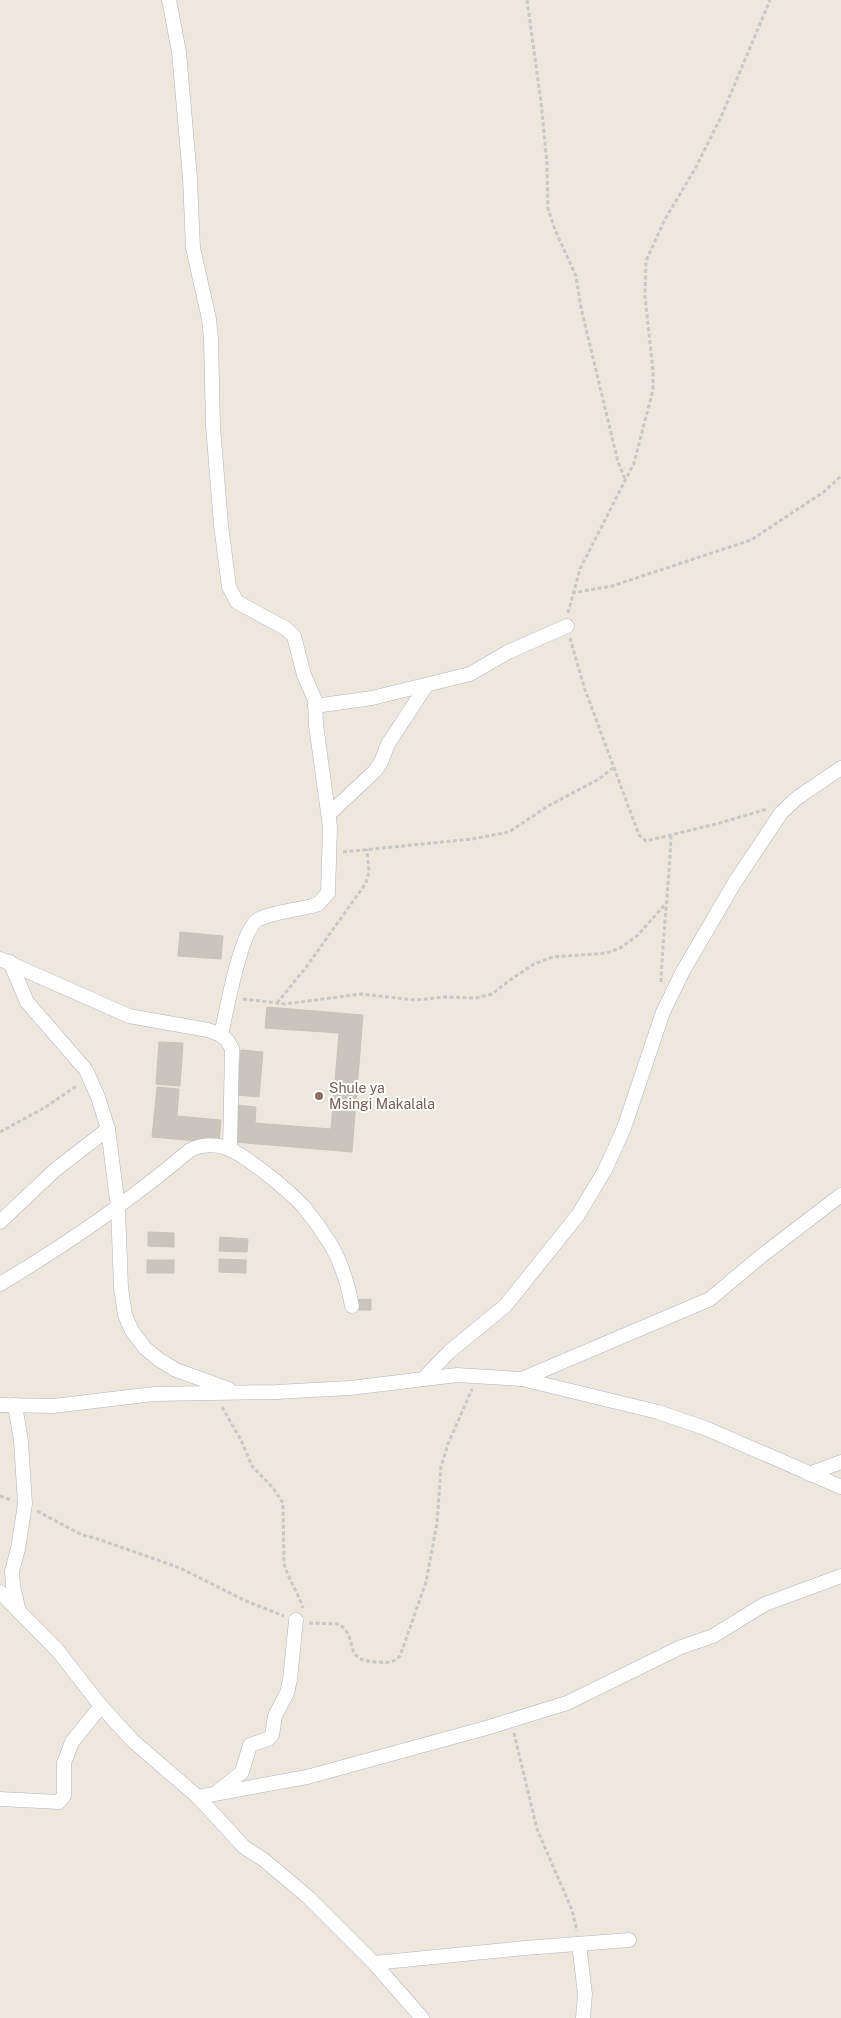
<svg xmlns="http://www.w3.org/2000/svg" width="841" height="2018" viewBox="0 0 841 2018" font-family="'Public Sans',sans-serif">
<rect width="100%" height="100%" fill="#ede7de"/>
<!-- building -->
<g fill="#c9c5bc" stroke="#c9c3b7">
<path d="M180,932L223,936L221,959L178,956Z"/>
<path d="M267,1007L363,1015L352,1152L234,1142L238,1105L256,1107L255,1123L331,1129L339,1033L265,1028Z"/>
<path d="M159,1042L183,1043L180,1086L156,1084Z"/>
<path d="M241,1050L263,1052L259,1097L237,1095Z"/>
<path d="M157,1087L179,1089L177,1116L221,1120L219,1143L152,1137Z"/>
<path d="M148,1232L174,1233V1247L148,1246Z"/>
<path d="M220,1237L248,1239L247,1252L219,1251Z"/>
<path d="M219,1259L246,1260V1273L219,1272Z"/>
<rect x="147" y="1260" width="27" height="13"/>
<path d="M371,1299V1310H352V1300Z"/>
</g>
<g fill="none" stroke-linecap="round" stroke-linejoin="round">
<!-- street casing -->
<g stroke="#b1b3bf" stroke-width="15">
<g id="street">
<path d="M169,0L179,52L190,178L193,248L209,319L211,338L213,426L221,525L229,587L237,602L285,628L294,636L304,675L315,700L316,725L330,827L328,893L318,904L312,906C296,910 273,912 259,919C241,927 226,1013 221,1035"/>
<path d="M315,706L372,698L470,674L508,652L567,626"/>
<path d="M329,814L375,771L381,762L388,744L426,686"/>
<path d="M0,959L129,1016L208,1030L221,1035L227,1040L232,1049L230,1150"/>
<path d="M10,962L27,1002L86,1070L98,1097L108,1129L118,1207L121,1288L125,1315L132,1331L145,1348L158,1359L176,1370L229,1389"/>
<path d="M0,1222L55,1170L108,1129"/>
<path d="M0,1284C67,1244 131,1200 190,1150C201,1145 213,1144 224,1147C244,1153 289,1191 304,1207C313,1218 323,1232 331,1245C342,1264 348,1285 352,1306"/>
<path d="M423,1379L449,1352L505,1306L578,1215L605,1170L624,1128L663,1012L683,971L735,882L781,813L797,798L841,768"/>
<path d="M522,1379L710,1299L760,1257L841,1195"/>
<path d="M0,1405L53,1406L154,1394L276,1392L350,1388L457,1375L522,1379L658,1412L705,1428L841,1487"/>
<path d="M15,1405L21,1441L25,1504L18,1549L12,1571L13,1586L19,1612"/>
<path d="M809,1474L841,1462"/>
<path d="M0,1592L58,1651L101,1706L133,1741L198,1797L244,1847L264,1860L308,1897L374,1963L422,2018"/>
<path d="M217,1792L242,1772L250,1745L268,1739L272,1735L275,1716L287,1693L290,1680L296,1620"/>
<path d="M198,1797L307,1777L486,1728L567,1703L681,1647L713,1636L765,1604L841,1576"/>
<path d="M0,1799L59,1802L64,1796V1763L72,1742L101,1706"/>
<path d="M579,1944L585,1994L583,2018"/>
<path d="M374,1963L525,1948L629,1940"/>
</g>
</g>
<!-- path -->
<g stroke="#c8c8c8" stroke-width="3" stroke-dasharray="4 2.5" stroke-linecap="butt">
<path d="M527,0L541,102L547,164L548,209L555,230L576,276L581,308L618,462L625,479"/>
<path d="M572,593L612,586L751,540L825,491L841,476"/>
<path d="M568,613L580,569L634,463L653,390V371L645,297L646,261L664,221L696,167L721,117L770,0"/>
<path d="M570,638L584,687L639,835L646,841L720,823L767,809"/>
<path d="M343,852L472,839L509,832L548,806L599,779L614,767"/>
<path d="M661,982C663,933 669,885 671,836"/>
<path d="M243,999L285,1004L361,994L415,1000L445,997L476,998L492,994L510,980L534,964L553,957L607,953L620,948L638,935L668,901"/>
<path d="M277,1003L307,966L366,883L369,871L367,849"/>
<path d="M0,1132L44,1108L78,1085"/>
<path d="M222,1407L241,1440L252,1466L273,1488L283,1503L284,1564C289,1580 298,1593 303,1608"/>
<path d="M0,1496L11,1500"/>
<path d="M37,1511L82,1535L95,1538L180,1568L246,1601L284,1616"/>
<path d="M309,1623L339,1624C361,1640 340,1661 378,1662C388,1663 393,1663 400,1656L426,1582L437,1523L441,1467L448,1444L472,1389"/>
<path d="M514,1733L537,1829L572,1910L577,1931"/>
</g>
<!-- street -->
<use href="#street" stroke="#fff" stroke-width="14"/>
</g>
<!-- markers -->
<circle fill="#8d6e63" stroke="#fff" stroke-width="2" cx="319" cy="1096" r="5"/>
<g text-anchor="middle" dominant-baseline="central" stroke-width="4" stroke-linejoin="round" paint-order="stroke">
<!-- education labels -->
<g font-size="14" fill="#785e54" stroke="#fff" text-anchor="start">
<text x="329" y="1088">Shule ya<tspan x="329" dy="16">Msingi Makalala</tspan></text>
</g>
</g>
</svg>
